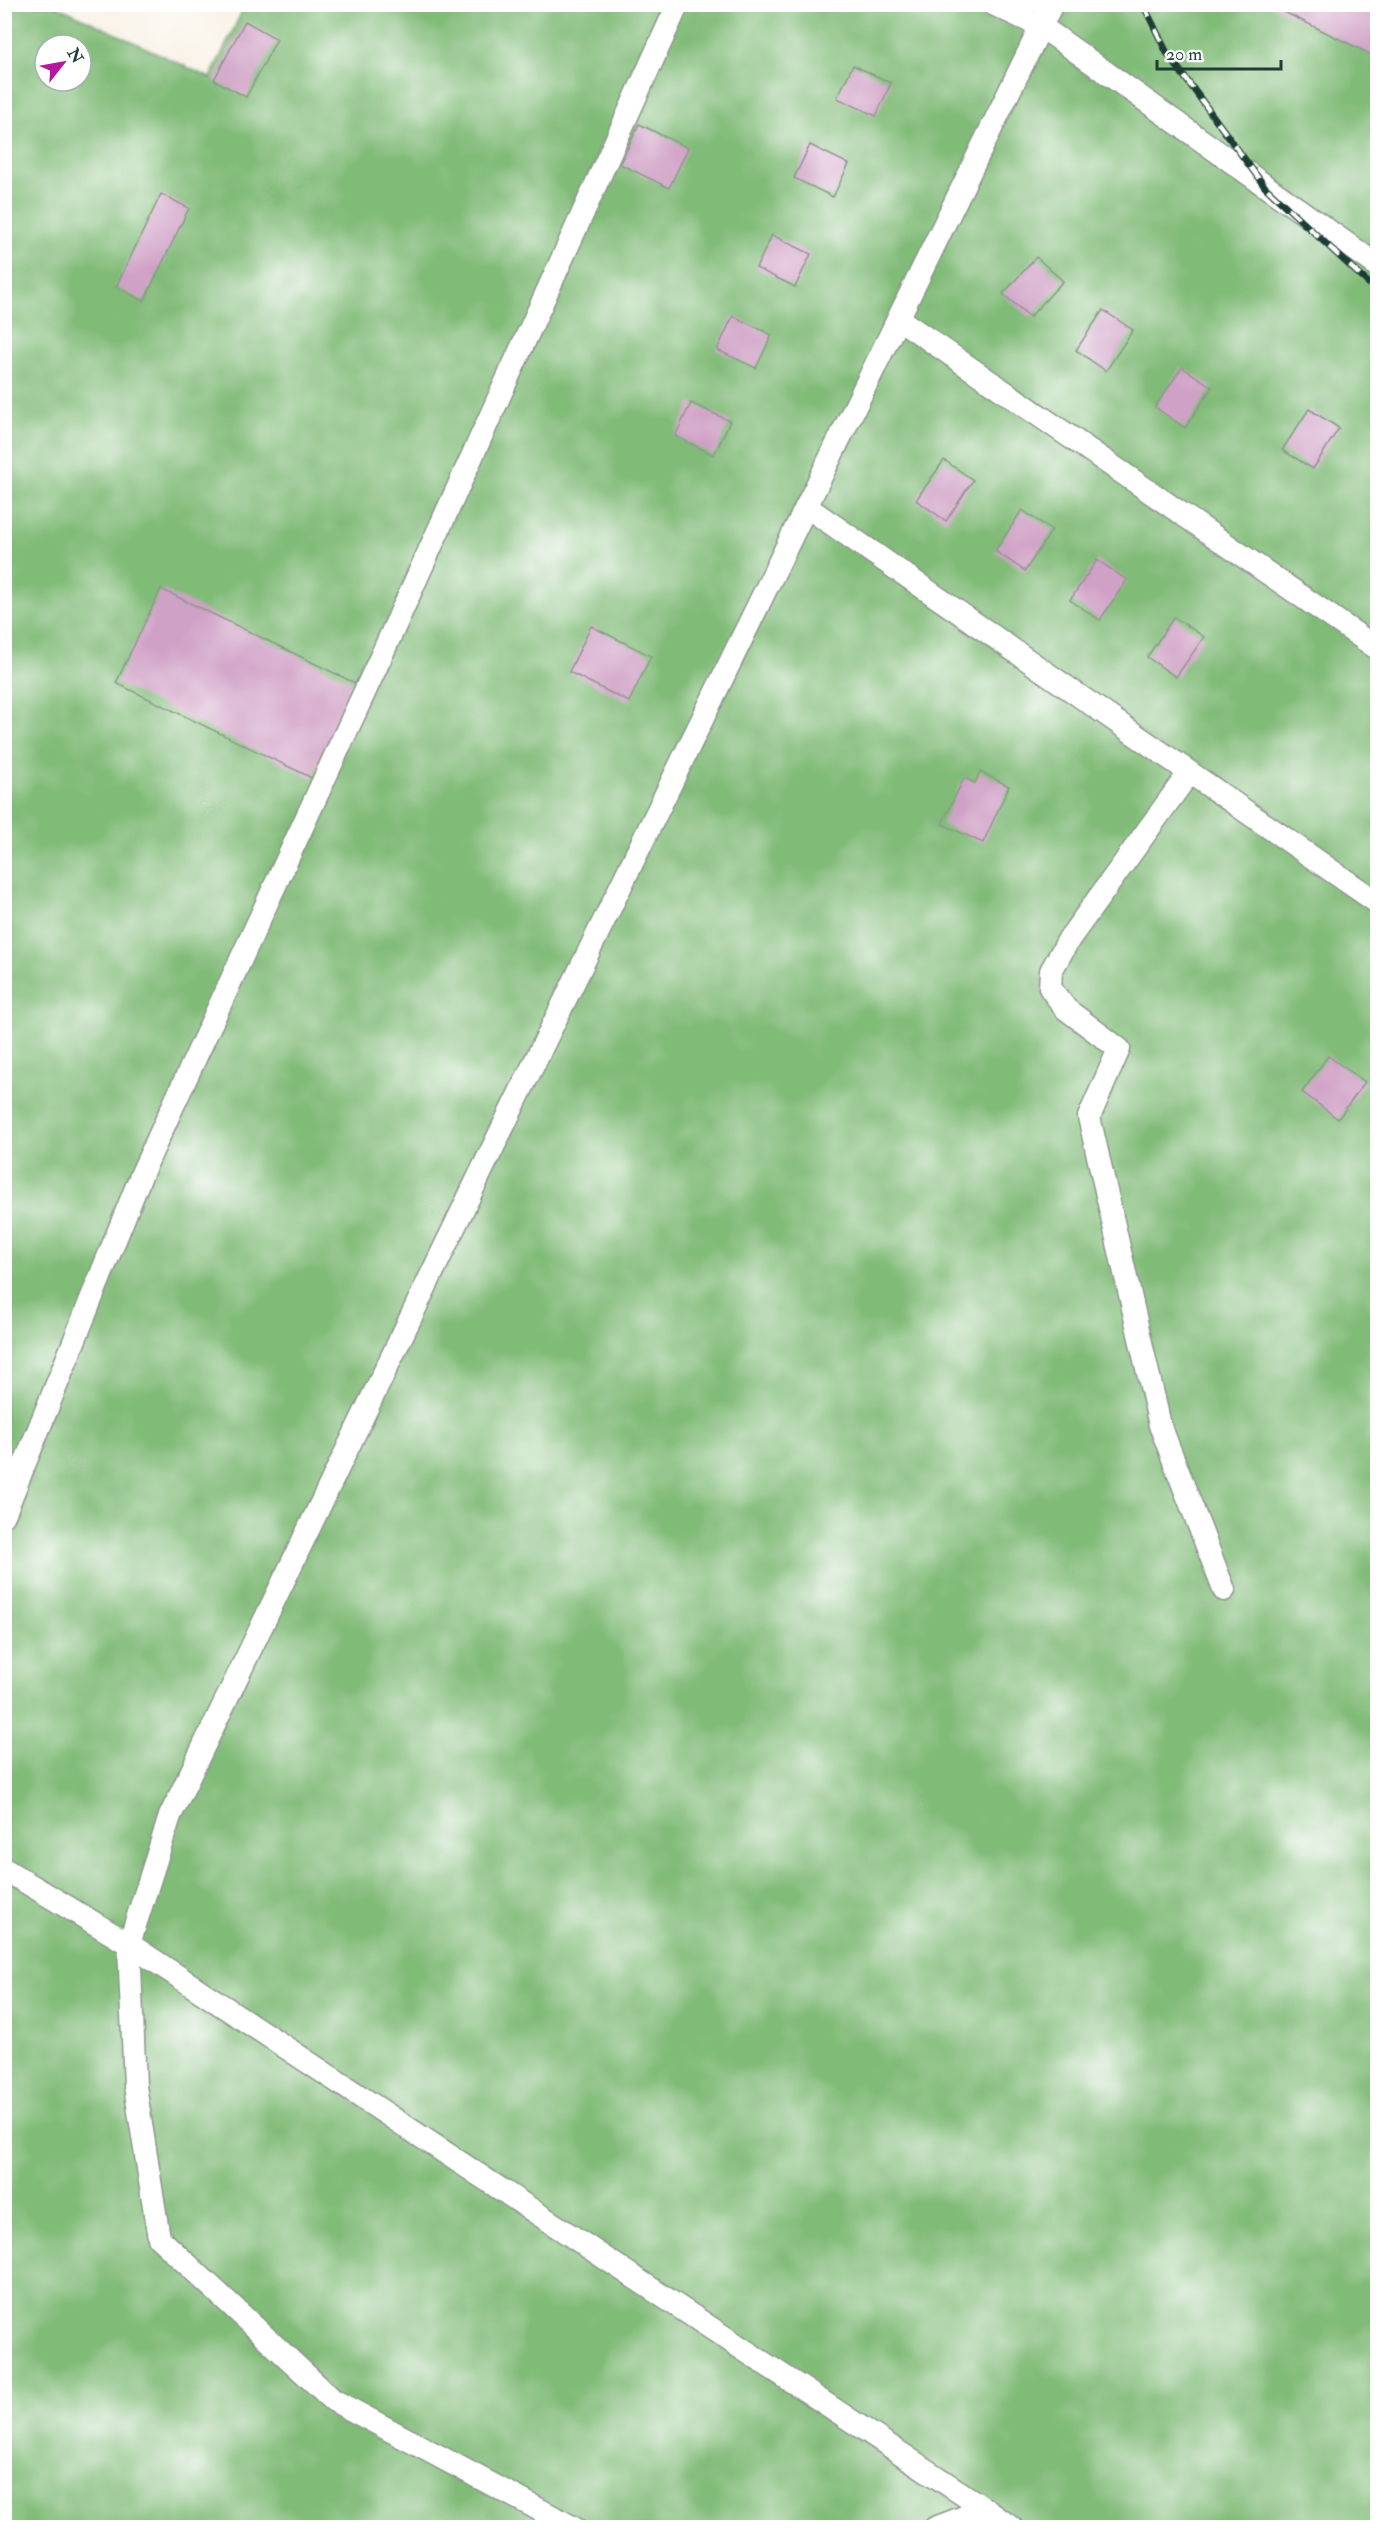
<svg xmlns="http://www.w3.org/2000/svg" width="1382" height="2532" viewBox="0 0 1382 2532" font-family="'IM FELL Double Pica',serif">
<rect width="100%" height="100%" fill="#fff"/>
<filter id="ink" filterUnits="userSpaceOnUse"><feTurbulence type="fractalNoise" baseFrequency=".0167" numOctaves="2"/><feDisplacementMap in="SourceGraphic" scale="12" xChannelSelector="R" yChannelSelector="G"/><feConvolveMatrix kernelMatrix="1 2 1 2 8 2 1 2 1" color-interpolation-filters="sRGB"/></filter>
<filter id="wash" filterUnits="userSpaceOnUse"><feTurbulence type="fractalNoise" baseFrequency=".008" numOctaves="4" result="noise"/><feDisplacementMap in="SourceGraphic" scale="24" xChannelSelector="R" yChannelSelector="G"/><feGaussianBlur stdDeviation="1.35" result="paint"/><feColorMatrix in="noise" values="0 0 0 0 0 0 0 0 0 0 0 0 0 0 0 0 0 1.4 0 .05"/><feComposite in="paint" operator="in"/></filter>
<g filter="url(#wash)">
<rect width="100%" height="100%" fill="#f8f1e3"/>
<!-- forest -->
<path fill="#81bb78" stroke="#507c56" stroke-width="1.5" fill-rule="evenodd" d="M5,5H55L210,78L245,5H1377V2527L5,2528ZM45,45H81V81H45Z"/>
<g id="blocks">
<!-- building -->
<g fill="#d0a1c6">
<path d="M1268,4H1378V58Z"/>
<path d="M245,21L277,39L246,97L214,80Z"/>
<path d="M853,65L891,83L876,116L837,98Z"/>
<path d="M639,124L688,148L669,188L620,164Z"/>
<path d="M810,145L849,164L833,197L794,178Z"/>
<path d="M161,194L189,208L144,301L116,287Z"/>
<path d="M772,235L811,254L795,287L756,268Z"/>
<path d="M1036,257L1063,281L1030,317L1003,294Z"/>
<path d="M1103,310L1133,330L1106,371L1076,350Z"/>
<path d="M733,316L772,335L756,368L717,350Z"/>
<path d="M1182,367L1212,387L1185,428L1155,407Z"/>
<path d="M691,403L730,421L714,455L675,436Z"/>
<path d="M1309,409L1339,428L1313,469L1282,450Z"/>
<path d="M944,460L973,480L946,521L916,500Z"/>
<path d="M1022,510L1052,530L1025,571L995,551Z"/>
<path d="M1097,560L1127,580L1100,620L1070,600Z"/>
<path d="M161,589L357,684L312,778L116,683Z"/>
<path d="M1174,617L1204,637L1176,677L1147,657Z"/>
<path d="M591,626L651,656L629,702L569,672Z"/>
<path d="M980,772L1009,786L983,843L942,824L964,778L975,783Z"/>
<path d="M1328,1056L1365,1082L1338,1119L1302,1092Z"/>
</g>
</g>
</g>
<g filter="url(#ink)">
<use href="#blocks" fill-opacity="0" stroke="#8c978c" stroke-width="1.5"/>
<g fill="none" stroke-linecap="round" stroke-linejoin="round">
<!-- lane casing -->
<g stroke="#8c978c" stroke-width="25">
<g id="lane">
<path d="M993,4L1042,27L1378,266"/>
<path d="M899,319L1378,649"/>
<path d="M807,507L1378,903"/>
<path d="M1189,773L1069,939L1051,971L1050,988L1066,1009L1119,1049L1089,1117L1160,1425L1224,1590"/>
<path d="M4,1515L142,1173L378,663L678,4"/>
<path d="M4,1869L129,1944L985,2509"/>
<path d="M574,2528L333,2400L159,2238L135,2086L129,1944L170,1816L480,1174L1052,4"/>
<path d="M935,2528L985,2509L1012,2528"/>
</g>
</g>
<!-- lane -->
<use href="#lane" stroke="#fff" stroke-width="22"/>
<!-- rail casing -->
<g stroke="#1f3d34" stroke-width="7">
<path id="rail" d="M1143,4L1167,53L1265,187L1378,292"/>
</g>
<!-- rail -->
<use href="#rail" stroke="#fff" stroke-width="4.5" stroke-dasharray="14" stroke-linecap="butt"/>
</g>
</g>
<!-- margin -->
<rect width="1382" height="2532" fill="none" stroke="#fff" stroke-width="24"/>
<!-- north arrow -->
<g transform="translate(63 63) rotate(59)"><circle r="28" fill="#ffffff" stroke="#a5b1ae" stroke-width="1.5"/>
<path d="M0-4.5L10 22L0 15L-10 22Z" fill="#b5179e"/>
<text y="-9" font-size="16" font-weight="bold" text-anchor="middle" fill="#1f3d34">N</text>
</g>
<!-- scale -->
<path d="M1157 60v9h124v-9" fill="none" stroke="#1f3d34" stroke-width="3"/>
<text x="1166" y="60" font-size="18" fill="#1f3d34" stroke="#ffffff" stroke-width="4.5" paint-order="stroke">20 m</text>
</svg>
